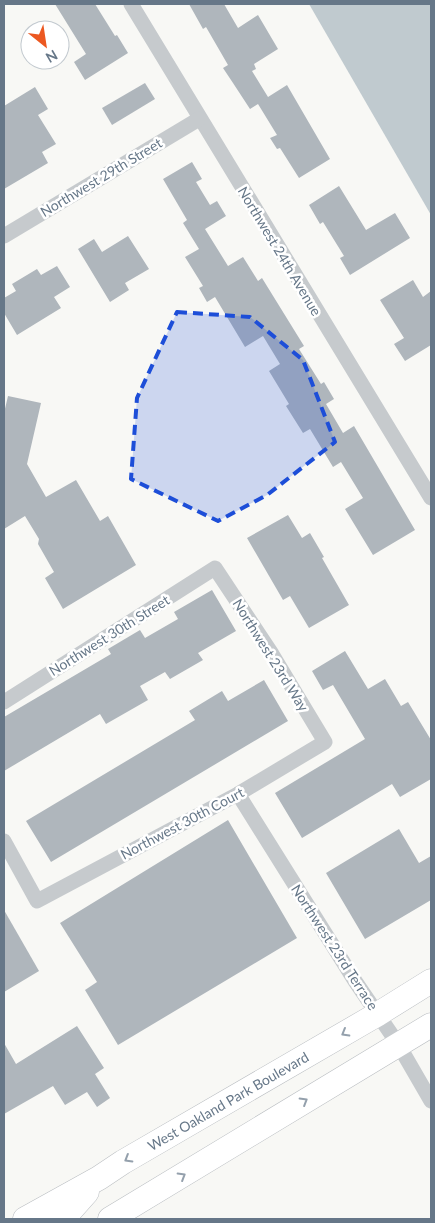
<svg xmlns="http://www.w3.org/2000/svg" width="435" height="1223" viewBox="0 0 435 1223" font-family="Lato,sans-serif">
<rect width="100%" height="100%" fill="#f8f8f5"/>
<!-- water -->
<path fill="#c0cacf" d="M309,4H431V215Z"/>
<!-- building -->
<g fill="#afb6bc">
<path d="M55,4H95L115,36L117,35L128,53L85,80L74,62L86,54Z"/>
<path d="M189,4H224L238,28L258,15L278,49L254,64L256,69L252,71L268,97L287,85L330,159L299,178L280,148L277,149L270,138L277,135L258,104L250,109L233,83L223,68L228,65L206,27L203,29Z"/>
<path d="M145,83L155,99L112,125L102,108Z"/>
<path d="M35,87L48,109L38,115L56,144L42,152L48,163L4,189V106Z"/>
<path d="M192,162L202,179L196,182L210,205L217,201L226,216L205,229L228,266L243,257L258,281L262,278L304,346L299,349L321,384L324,382L334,399L326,404L343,433L354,426L415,530L373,555L345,509L363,498L341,462L333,467L310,429L303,433L286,406L289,404L269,371L280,364L263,336L245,347L215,297L207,302L199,288L203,286L185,257L199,249L183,223L187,220L163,179Z"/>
<path d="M339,186L366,230L395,213L410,238L350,275L340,258L344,256L323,222L320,224L309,205Z"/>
<path d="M128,236L149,269L125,283L129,290L110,302L78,249L94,239L102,252Z"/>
<path d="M57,266L70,287L54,297L61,308L17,335L4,313V298L16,291L12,284L37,269L41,275Z"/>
<path d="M413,280L423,297L431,291V345L405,361L394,344L404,338L380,300Z"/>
<path d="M8,396L41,403L27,464L46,497L76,480L100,521L108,516L136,565L63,609L45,578L54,572L38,544L39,539L25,516L4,529V413Z"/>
<path d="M288,515L302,538L310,533L324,557L322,558L349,605L309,628L290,596L283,600L247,538Z"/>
<path d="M212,590L236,631L198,653L203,660L170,679L165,672L140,686L148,700L106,724L100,714L4,771V717L111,654L108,649L140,630L145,638L178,619L174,612Z"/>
<path d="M345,651L368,689L385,679L401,706L408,702L431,740V779L400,797L392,784L302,838L275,793L365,739L333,685L323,690L312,671Z"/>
<path d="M264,680L288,721L51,862L26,821L195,720L189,711L222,691L228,701Z"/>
<path d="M228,820L297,938L118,1045L85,990L97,982L60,923Z"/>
<path d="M399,829L419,863L431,856V900L365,939L326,873Z"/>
<path d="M4,910L39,971L4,992Z"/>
<path d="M77,1026L104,1068L95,1074L110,1098L97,1107L87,1092L65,1105L53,1086L4,1114V1043L16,1064Z"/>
</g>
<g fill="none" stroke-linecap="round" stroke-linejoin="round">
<!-- primary casing -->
<g stroke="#b9bdc1" stroke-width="25">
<g id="primary">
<path d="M25,1219L99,1178L123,1162L378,1014L431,981"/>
<path d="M63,1219L87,1192"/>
<path d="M110,1219L431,1025"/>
</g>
</g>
<!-- street -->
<g stroke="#c6cacd" stroke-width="15">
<path d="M131,4L431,498"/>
<path d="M4,236L199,119"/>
<path d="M4,702L215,568L272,654L325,742L238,794L37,901L4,841"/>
<path d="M238,794L355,981L398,1044L431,1101"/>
</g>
<!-- primary -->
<use href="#primary" stroke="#fff" stroke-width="24"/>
</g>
<!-- one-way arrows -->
<defs><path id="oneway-chevron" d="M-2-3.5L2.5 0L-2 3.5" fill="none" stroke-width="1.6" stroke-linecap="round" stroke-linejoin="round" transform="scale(1.25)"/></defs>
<g stroke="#94a0ac">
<use href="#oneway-chevron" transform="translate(345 1033) rotate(150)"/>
<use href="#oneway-chevron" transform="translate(304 1101) rotate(-31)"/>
<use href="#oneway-chevron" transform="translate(128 1159) rotate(149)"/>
<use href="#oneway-chevron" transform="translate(182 1176) rotate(-31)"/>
</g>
<!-- marked area -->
<path fill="#1d4ed8" fill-opacity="0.2" stroke="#1d4ed8" stroke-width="4" stroke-dasharray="10 6" stroke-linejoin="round" d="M177,312L250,317L303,360L335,442L267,495L218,521L131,479L137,398Z"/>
<g text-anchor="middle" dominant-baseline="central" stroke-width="5" stroke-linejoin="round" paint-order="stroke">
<!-- street labels -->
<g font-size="14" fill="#678" stroke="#fff">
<text transform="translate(101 177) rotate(-31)">Northwest 29th Street</text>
<text transform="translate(280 251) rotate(59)">Northwest 24th Avenue</text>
<text transform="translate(109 635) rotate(-32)">Northwest 30th Street</text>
<text transform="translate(271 655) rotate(58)">Northwest 23rd Way</text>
<text transform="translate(182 823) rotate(-28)">Northwest 30th Court</text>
<text transform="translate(335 947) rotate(57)">Northwest 23rd Terrace</text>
<text transform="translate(228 1101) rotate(-30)">West Oakland Park Boulevard</text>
</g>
</g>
<!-- border -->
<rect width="435" height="1223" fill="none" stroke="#667788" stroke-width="10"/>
<!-- north arrow -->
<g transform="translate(45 45) rotate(150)"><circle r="24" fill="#ffffff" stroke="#c2c9cf"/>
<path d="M0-4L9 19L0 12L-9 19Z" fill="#ec5821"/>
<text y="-8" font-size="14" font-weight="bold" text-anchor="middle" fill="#667788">N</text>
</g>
</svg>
